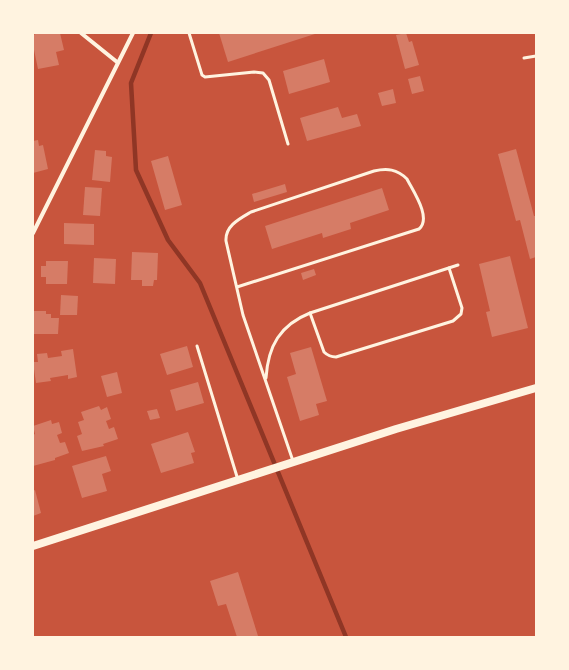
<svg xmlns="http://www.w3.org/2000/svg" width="569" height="670" viewBox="0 0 569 670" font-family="Barlow,sans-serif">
<rect width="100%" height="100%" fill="#c8553d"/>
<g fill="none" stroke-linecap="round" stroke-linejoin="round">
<!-- stream -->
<path stroke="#8f3625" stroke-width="4.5" d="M151,33L131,83L136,170L168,240L200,283L346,637"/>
</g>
<!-- building -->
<g fill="#d67c66">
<path d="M38,33H60L64,50L56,52L59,65L38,69L33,45V35Z"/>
<path d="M219,33H318L228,62Z"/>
<path d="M406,33L409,42L412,41L419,65L405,69L396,35Z"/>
<path d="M324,59L330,82L289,94L283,71Z"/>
<path d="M420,76L424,91L412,94L408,79Z"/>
<path d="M393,89L396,103L382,106L378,93Z"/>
<path d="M338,107L342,118L357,114L361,126L307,141L300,118Z"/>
<path d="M38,140L39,146L43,145L48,169L33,173V141Z"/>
<path d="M516,149L534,216H536V257L530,259L520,220L516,221L498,154Z"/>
<path d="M95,150L106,151V156L112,157L110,182L92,180Z"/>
<path d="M168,156L182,205L165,210L151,161Z"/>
<path d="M285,184L287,192L254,202L252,194Z"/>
<path d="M85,187L102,188L100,216L83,215Z"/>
<path d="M382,188L389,210L350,223L351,229L323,238L322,233L272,249L265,226Z"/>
<path d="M64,223L94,224V245L64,244Z"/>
<path d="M132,252L158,253L157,280H154L153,286H142V280H131Z"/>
<path d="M510,256L528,328L492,337L486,312L490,311L479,264Z"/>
<path d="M94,258L116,259L115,284L93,283Z"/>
<path d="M46,261H68L67,284H46V277H41V266H46Z"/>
<path d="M314,269L316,275L303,280L301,273Z"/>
<path d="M61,295L78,296L77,315H60Z"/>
<path d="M33,311H46V314H51V318H59L58,334H33Z"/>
<path d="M187,346L193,367L167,375L160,354Z"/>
<path d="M311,347L327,401L316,404L319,415L300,421L287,377L296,374L290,353Z"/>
<path d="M73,349L77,377L68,379V375L50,378L51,381L36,383L33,362H38L37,354L47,353L48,358L62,356L61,351Z"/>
<path d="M117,372L122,393L107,397L101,376Z"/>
<path d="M198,382L204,403L176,411L170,390Z"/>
<path d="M99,406L101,410L107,407L111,419L106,421L109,429L114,427L118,439L103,444L104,446L82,451L77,436L82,434L78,422L84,420L81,412Z"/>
<path d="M157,409L160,418L150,420L147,411Z"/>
<path d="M51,420L52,424L59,422L62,433L57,435L60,443L65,442L69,453L55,458V460L33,466V435L35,434L33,426Z"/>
<path d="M188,432L195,452L191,453L194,463L161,473L151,444Z"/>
<path d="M106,456L111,471L102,474L107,491L82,498L72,466Z"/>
<path d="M35,490L41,513L33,516V491Z"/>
<path d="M238,572L258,636L253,637H237L226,604L218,606L210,581Z"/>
</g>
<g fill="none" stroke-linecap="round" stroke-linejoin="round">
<!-- service -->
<g stroke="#fff3e0" stroke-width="3">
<path d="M189,33L202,75L205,77L254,72L263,73L269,80L288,144"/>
<path d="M524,58L536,56"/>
<path d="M237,287L419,229C432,218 413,191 407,179C397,169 387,168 374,171L251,212C239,219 225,226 226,241L243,315L293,461"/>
<path d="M310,313L324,352C328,356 331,357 336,357L453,321L461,314L462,308L449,268"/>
<path d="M197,346L238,480"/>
<path d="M266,378C268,346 280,325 310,313L458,265"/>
</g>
<!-- minor -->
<g stroke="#fff3e0" stroke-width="4">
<path d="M81,33L117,62"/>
<path d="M33,233L133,33"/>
</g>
<!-- secondary -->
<path stroke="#fff3e0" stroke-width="8" d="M33,546L396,429L536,388"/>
</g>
<!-- border -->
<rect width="569" height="670" fill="none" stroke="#fff3e0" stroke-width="68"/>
</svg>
